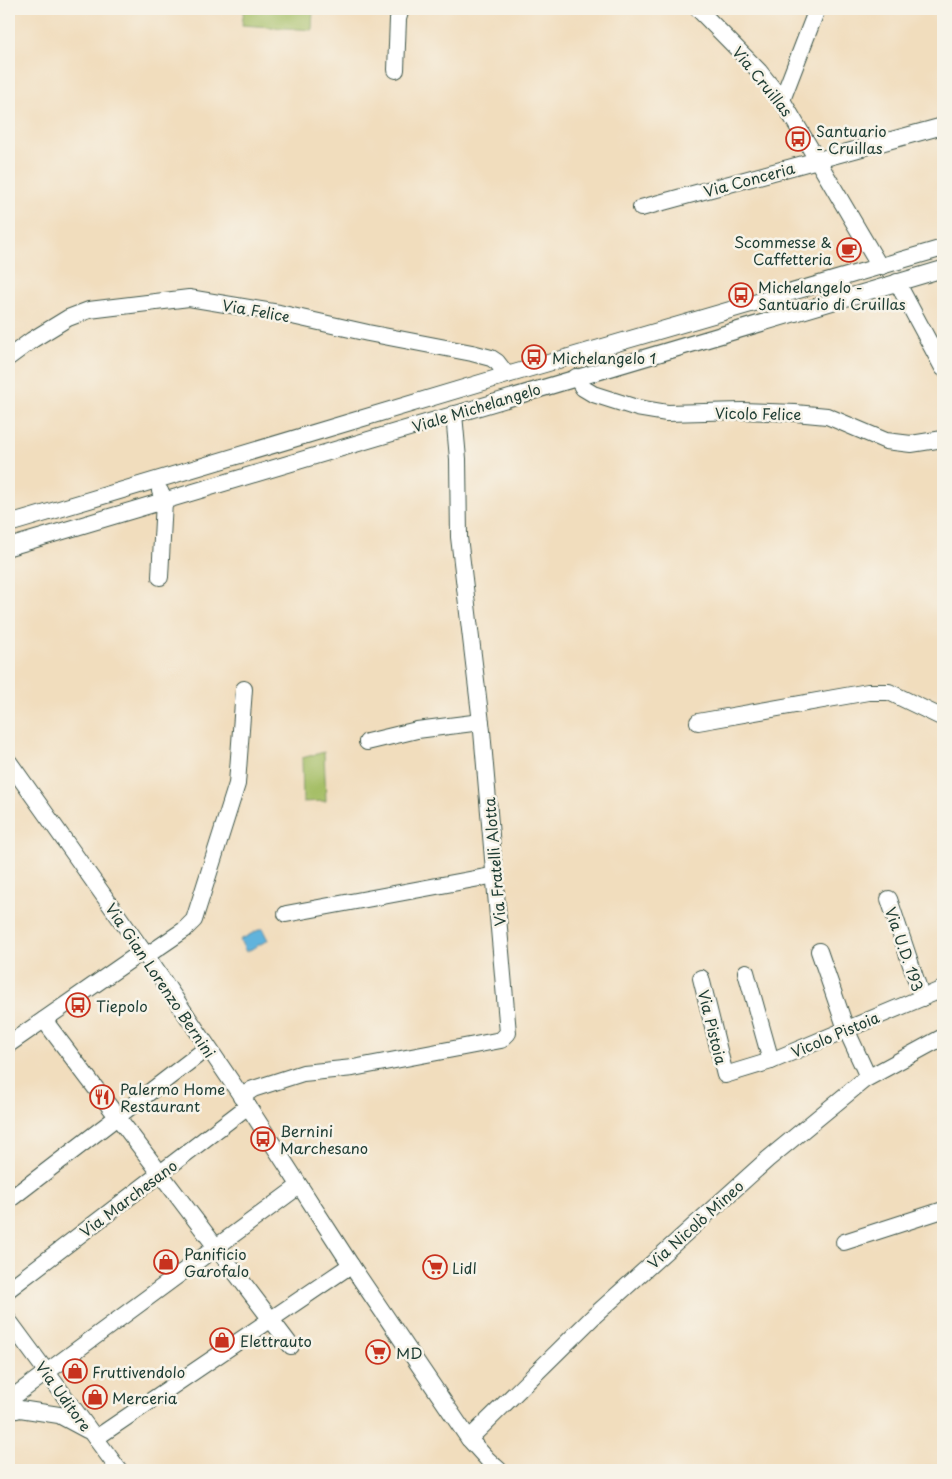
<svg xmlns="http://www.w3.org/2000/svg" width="952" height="1479" viewBox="0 0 952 1479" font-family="'Playpen Sans',sans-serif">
<rect width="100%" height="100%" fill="#f7f3e8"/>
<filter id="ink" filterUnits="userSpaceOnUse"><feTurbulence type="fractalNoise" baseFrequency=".02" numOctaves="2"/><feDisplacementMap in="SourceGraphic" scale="10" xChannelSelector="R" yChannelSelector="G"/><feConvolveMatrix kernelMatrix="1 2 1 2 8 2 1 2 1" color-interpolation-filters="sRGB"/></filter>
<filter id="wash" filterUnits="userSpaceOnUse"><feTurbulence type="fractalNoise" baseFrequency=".0096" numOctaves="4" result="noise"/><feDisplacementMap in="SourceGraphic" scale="20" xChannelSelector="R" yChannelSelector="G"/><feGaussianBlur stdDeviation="1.12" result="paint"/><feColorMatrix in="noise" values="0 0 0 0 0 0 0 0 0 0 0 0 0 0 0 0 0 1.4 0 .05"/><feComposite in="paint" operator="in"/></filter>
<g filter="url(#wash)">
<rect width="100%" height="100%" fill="#f1ddbd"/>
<!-- green -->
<g fill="#a4be65" stroke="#627e4c">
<path d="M244,9H313L312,30L242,25Z"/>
<path d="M324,752L326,801L303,802L302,758Z"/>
</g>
<!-- water -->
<path fill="#61b3dc" stroke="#407888" d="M262,928L268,940L246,952L240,940Z"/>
</g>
<g filter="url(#ink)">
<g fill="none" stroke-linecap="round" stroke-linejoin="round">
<!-- minor casing -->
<g stroke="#3e5549" stroke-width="18">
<g id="minor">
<path d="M698,9L759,71L782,100L880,267"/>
<path d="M396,70L398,19L401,9"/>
<path d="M782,100L817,9"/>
<path d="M641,208L943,126"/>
<path d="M897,282L943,368"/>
<path d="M9,357L32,340L68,318L89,310L189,298L279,313L368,333L472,353L491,358L497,362L507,375"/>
<path d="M576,377L583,388L593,394L637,408L667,413L742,411L795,413L827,416L886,441L911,444L943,439"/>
<path d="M9,524L507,375L943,248"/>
<path d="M9,547L943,269"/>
<path d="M160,577L164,501L160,491"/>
<path d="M698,722L868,692H889L943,718"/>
<path d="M367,742L417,730L481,722"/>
<path d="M9,762L143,951L248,1106L351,1265L469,1439L488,1460L499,1470"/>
<path d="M889,899L922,998"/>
<path d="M286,914L496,875"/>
<path d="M819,951L846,1029L868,1077"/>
<path d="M146,956L184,930L194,920L237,784L244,689"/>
<path d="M746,972L771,1061"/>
<path d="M701,978L725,1075L771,1061L943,989"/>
<path d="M44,1020L291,1346"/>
<path d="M9,1044L143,951"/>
<path d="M241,1097L253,1089L303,1073L353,1068L501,1040L508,1033L482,731L459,537L458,459L454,414"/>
<path d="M9,1200L207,1048"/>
<path d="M844,1242L943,1210"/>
<path d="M9,1289L248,1106"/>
<path d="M9,1321L119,1470"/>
<path d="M9,1400L299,1186"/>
<path d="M9,1412L20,1409L59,1415L87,1430"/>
<path d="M96,1438L351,1265"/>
<path d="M469,1439L595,1315L768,1159L864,1080L943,1037"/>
</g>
</g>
<!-- minor -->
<use href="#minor" stroke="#fff" stroke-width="16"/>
</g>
</g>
<!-- icons -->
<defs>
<g id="bus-ring" transform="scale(1.25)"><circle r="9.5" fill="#f7f3e8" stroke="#c8321e" stroke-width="1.5"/><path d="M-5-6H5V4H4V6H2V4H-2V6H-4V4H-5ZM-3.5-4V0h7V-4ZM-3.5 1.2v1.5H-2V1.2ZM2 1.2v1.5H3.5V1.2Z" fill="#c8321e"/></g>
<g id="cafe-ring" transform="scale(1.25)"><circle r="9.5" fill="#f7f3e8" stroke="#c8321e" stroke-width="1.5"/><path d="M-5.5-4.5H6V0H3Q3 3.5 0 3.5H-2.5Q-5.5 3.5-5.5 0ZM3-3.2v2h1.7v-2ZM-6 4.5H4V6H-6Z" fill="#c8321e"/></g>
<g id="restaurant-ring" transform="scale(1.25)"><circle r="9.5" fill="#f7f3e8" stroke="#c8321e" stroke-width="1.5"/><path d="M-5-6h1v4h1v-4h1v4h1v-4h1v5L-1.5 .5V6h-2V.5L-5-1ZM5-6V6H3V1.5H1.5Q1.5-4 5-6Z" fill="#c8321e"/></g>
<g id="shop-ring" transform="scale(1.25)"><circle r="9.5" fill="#f7f3e8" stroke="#c8321e" stroke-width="1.5"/><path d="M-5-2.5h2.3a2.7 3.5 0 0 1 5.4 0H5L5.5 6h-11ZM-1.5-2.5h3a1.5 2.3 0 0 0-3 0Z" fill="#c8321e"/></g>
<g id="supermarket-ring" transform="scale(1.25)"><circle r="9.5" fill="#f7f3e8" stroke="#c8321e" stroke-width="1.5"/><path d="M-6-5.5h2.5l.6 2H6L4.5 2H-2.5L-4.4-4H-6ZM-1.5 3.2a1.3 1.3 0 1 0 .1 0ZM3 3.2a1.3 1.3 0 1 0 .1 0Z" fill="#c8321e"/></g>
</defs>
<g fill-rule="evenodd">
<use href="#bus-ring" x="798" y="139"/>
<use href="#cafe-ring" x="849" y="250"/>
<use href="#bus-ring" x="741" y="295"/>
<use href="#bus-ring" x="534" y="357"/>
<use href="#bus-ring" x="78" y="1005"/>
<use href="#restaurant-ring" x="102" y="1097"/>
<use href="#bus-ring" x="263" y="1139"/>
<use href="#shop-ring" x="166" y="1262"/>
<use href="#supermarket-ring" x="435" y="1267"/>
<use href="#shop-ring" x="222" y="1340"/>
<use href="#supermarket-ring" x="378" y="1352"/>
<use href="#shop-ring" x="75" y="1371"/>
<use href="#shop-ring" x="95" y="1397"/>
</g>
<g text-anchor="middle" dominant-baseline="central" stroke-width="5" stroke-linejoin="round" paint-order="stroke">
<!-- street labels -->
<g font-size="15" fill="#1f3d34" stroke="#f7f3e8">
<text transform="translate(763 81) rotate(51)">Via Cruillas</text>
<text transform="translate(749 179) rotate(-15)">Via Conceria</text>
<text transform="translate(256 310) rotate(10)">Via Felice</text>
<text transform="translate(476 407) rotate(-17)">Viale Michelangelo</text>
<text transform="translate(758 413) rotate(1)">Vicolo Felice</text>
<text transform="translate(494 862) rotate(-95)">Via Fratelli Alotta</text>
<text transform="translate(905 949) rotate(71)">Via U.D. 193</text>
<text transform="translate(161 980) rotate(56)">Via Gian Lorenzo Bernini</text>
<text transform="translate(713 1027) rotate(76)">Via Pistoia</text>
<text transform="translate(835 1034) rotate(-23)">Vicolo Pistoia</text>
<text transform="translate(128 1198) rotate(-37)">Via Marchesano</text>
<text transform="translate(695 1224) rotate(-42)">Via Nicolò Mineo</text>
<text transform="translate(64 1396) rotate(54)">Via Uditore</text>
</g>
<!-- poi labels -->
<g font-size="15" fill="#1f3d34" stroke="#f7f3e8" text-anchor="start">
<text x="816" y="130">Santuario<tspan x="816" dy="17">- Cruillas</tspan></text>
<text x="832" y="241" text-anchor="end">Scommesse &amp;<tspan x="832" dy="17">Caffetteria</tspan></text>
<text x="758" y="286">Michelangelo -<tspan x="758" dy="17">Santuario di Cruillas</tspan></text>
<text x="552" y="357">Michelangelo 1</text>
<text x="96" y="1005">Tiepolo</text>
<text x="120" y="1088">Palermo Home<tspan x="120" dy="17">Restaurant</tspan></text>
<text x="280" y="1130">Bernini<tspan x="280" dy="17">Marchesano</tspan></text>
<text x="184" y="1253">Panificio<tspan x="184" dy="17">Garofalo</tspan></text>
<text x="452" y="1267">Lidl</text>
<text x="240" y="1340">Elettrauto</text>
<text x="396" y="1352">MD</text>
<text x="92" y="1371">Fruttivendolo</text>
<text x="112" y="1397">Merceria</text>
</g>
</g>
<!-- margin -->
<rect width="952" height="1479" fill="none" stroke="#f7f3e8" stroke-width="30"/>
</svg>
